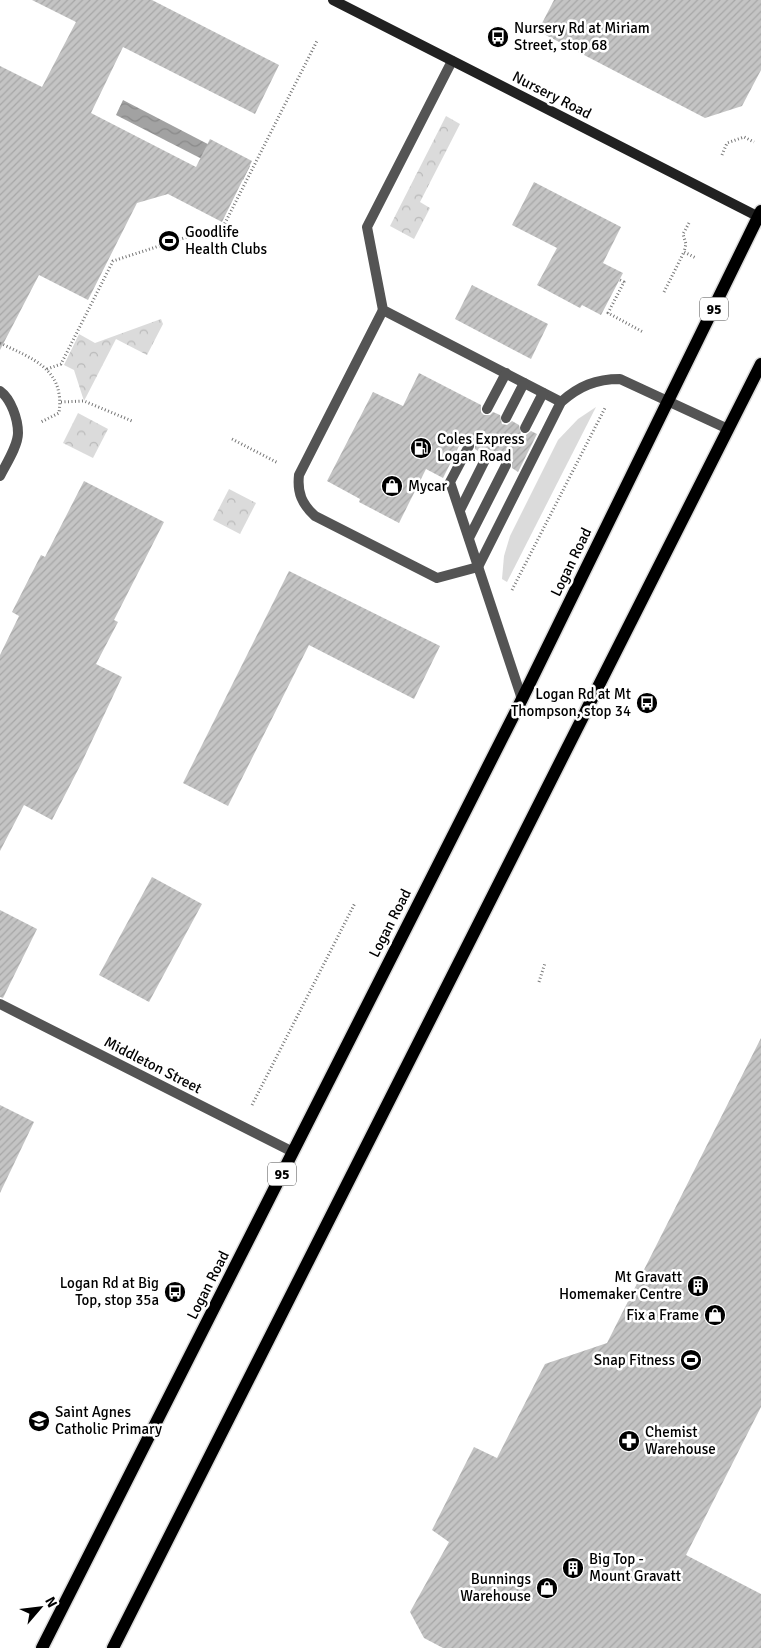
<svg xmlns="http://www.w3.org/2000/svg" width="761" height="1648" viewBox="0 0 761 1648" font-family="Signika,sans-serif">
<defs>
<pattern id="forest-crowns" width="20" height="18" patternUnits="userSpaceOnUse" patternTransform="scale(1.25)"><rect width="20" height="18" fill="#dbdbdb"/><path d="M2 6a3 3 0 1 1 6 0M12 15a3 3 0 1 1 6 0" fill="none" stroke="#bababa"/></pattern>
<pattern id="water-waves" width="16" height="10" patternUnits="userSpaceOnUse" patternTransform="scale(1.25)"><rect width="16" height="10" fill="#a2a2a2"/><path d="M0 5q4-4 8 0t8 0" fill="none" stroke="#8a8a8a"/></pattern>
<pattern id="building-hatch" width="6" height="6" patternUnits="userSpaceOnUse" patternTransform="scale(1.25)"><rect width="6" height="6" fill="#c4c4c4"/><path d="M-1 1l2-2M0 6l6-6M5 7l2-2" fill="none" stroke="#a7a7a7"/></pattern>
</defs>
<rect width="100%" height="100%" fill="#fff"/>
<!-- grass -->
<path fill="#dbdbdb" d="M596,407L507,582L502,579L504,556L510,536L558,440L578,419Z"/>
<!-- forest -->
<g fill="url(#forest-crowns)">
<path d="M446,116L460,124L420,202L430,208L414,239L390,226Z"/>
<path d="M161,319L163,324L147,355L116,339L84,401L74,370L64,365L79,334L95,343Z"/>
<path d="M78,413L108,429L93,458L63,443Z"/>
<path d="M229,489L256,503L240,534L213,520Z"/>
</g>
<!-- water -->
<path fill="url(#water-waves)" d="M123,100L250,166L243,180L116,115Z"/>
<!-- building -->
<g fill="url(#building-hatch)">
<path d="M32,0H152L279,65L255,114L123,47L91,113L196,167L210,139L252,161L222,222L168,194L137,203L88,300L39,275L0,350V66L42,87L76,22Z"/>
<path d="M554,0H761V70L742,106L705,118L538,31Z"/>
<path d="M534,182L621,227L603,263L623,273L601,315L582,305L580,308L537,285L557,248L512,225Z"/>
<path d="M472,285L548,324L531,359L455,319Z"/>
<path d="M419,373L481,405V412L484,415H490L493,412L500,415L502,424L507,425L512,421L519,425L521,434L526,435L531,431L537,434L518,472L512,468V462L509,459H503L500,462L493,459L490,450L486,449L481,453L475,449V443L472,440L461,442L443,478L426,469L399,523L359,502L360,499L327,481L373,392L403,406Z"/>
<path d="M84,481L164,522L114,620L118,622L96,664L122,677L81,764L52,820L24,805L0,851V655L19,616L12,612L41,555L45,557Z"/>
<path d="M289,571L440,646L414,699L309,645L228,806L183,783Z"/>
<path d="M152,877L202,904L149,1002L99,975Z"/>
<path d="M0,910L37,929L3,998L0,997Z"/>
<path d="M761,1038V1407L686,1555L761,1594V1648H443L424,1638L410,1612L449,1542L432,1530L474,1447L497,1458L545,1364L607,1343Z"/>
<path d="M0,1105L34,1122L0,1193Z"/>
</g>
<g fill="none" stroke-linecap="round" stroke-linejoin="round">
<!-- primary casing -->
<g stroke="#dbdbdb" stroke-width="15">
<g id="primary">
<path d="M42,1648L522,699L761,211"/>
<path d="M113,1648L761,364"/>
</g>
</g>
<!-- path -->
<g stroke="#767676" stroke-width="3" stroke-dasharray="1 2.5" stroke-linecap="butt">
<path d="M722,155L727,143L744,137L754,142"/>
<path d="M689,223L683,234L686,244L684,252L696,258"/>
<path d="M620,280L624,282L608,313L643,332"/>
<path d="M664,292L684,252"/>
<path d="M0,343C33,359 65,369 59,413L41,422"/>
<path d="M47,369L61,364L113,261L224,225L317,41"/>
<path d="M61,402L84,401L132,421"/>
<path d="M232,439L278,463"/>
<path d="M512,590L605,408"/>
<path d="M539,982L545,963"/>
<path d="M252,1105L355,903"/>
</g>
<!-- service -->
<g stroke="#545454" stroke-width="10">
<path d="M452,61L367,227L383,310L561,402"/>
<path d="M383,310L299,475C297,493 302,504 315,516L437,578L478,567L561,402C579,386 596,379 620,379L728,429"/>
<path d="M487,409L506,373"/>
<path d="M506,418L524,383"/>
<path d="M525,428L543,393"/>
<path d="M469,446L450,482L522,699"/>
<path d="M460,510L487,456"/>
<path d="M469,538L506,465"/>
<path d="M0,1004L293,1152"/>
</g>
<!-- minor -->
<path stroke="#545454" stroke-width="10" d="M0,391C11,399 18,419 18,433C18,446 6,464 0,476"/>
<!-- secondary -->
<path stroke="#212121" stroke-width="10" d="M333,0L761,218"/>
<!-- primary -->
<use href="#primary" stroke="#000" stroke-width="12"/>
</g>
<!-- icons -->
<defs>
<g id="bus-disc" transform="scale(1.125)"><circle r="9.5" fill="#000" stroke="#fff"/><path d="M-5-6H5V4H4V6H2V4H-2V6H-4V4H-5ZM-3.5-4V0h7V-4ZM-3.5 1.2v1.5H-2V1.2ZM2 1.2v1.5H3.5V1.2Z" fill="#fff"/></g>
<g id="stadium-disc" transform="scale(1.125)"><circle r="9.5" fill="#000" stroke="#fff"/><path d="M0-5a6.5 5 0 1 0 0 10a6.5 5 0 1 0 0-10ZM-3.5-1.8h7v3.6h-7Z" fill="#fff"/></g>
<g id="fuel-disc" transform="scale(1.125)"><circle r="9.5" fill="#000" stroke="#fff"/><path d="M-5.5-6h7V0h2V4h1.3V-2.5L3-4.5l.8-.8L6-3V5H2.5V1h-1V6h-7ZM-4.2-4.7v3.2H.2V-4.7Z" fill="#fff"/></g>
<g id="shop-disc" transform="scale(1.125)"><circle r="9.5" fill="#000" stroke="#fff"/><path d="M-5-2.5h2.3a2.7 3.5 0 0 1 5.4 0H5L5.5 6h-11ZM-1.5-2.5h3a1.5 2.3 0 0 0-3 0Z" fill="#fff"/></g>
<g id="building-disc" transform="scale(1.125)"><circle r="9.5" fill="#000" stroke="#fff"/><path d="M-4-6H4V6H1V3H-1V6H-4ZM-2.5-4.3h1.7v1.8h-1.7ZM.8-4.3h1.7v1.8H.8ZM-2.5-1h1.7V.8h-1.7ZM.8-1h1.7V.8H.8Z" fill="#fff"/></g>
<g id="school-disc" transform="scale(1.125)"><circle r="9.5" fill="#000" stroke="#fff"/><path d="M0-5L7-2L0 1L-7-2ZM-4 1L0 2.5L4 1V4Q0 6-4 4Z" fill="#fff"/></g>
<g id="pharmacy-disc" transform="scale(1.125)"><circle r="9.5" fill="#000" stroke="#fff"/><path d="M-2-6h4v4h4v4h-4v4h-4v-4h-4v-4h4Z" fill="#fff"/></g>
</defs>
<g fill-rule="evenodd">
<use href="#bus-disc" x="498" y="37"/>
<use href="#stadium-disc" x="169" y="241"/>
<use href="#fuel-disc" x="421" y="448"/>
<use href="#shop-disc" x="392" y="486"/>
<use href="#bus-disc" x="647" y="703"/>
<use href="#building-disc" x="698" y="1286"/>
<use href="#bus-disc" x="175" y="1292"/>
<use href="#shop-disc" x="715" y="1315"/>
<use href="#stadium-disc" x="691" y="1360"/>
<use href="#school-disc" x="39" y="1421"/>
<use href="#pharmacy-disc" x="629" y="1441"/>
<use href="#building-disc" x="573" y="1568"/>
<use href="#shop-disc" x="547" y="1588"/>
</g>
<g text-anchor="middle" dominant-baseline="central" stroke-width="5" stroke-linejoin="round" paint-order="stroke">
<!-- shield labels -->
<g fill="#fff" stroke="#4c4c4c" stroke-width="1">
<rect x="700" y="297.5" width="28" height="23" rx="4"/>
<rect x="268" y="1162.5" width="28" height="23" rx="4"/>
</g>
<g font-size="14" font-weight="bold" fill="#000">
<text x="714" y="309">95</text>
<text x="282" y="1174">95</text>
</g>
<!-- poi labels -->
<g font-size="15" fill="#000" stroke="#fff" text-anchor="start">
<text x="514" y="28">Nursery Rd at Miriam<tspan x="514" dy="17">Street, stop 68</tspan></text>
<text x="185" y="232">Goodlife<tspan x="185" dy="17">Health Clubs</tspan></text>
<text x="437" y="439">Coles Express<tspan x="437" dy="17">Logan Road</tspan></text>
<text x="408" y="486">Mycar</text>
<text x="631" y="694" text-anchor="end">Logan Rd at Mt<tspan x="631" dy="17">Thompson, stop 34</tspan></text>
<text x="682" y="1277" text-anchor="end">Mt Gravatt<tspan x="682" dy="17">Homemaker Centre</tspan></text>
<text x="159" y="1283" text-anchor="end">Logan Rd at Big<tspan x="159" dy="17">Top, stop 35a</tspan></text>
<text x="699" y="1315" text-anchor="end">Fix a Frame</text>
<text x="675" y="1360" text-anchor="end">Snap Fitness</text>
<text x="55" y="1412">Saint Agnes<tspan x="55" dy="17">Catholic Primary</tspan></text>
<text x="645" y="1432">Chemist<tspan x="645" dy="17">Warehouse</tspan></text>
<text x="589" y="1559">Big Top -<tspan x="589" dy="17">Mount Gravatt</tspan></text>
<text x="531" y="1579" text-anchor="end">Bunnings<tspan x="531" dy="17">Warehouse</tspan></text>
</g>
<!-- street labels -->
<g font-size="15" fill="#000" stroke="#fff">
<text transform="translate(552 95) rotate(27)">Nursery Road</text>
<text transform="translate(571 562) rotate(-64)">Logan Road</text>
<text transform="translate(390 923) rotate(-63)">Logan Road</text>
<text transform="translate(153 1065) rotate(27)">Middleton Street</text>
<text transform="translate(208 1285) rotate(-63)">Logan Road</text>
</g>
</g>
<!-- north arrow -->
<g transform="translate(40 1608) rotate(62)" stroke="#ffffff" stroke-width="4" paint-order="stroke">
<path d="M0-4L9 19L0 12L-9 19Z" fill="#000000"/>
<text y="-8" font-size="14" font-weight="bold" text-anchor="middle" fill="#000000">N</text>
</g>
</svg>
